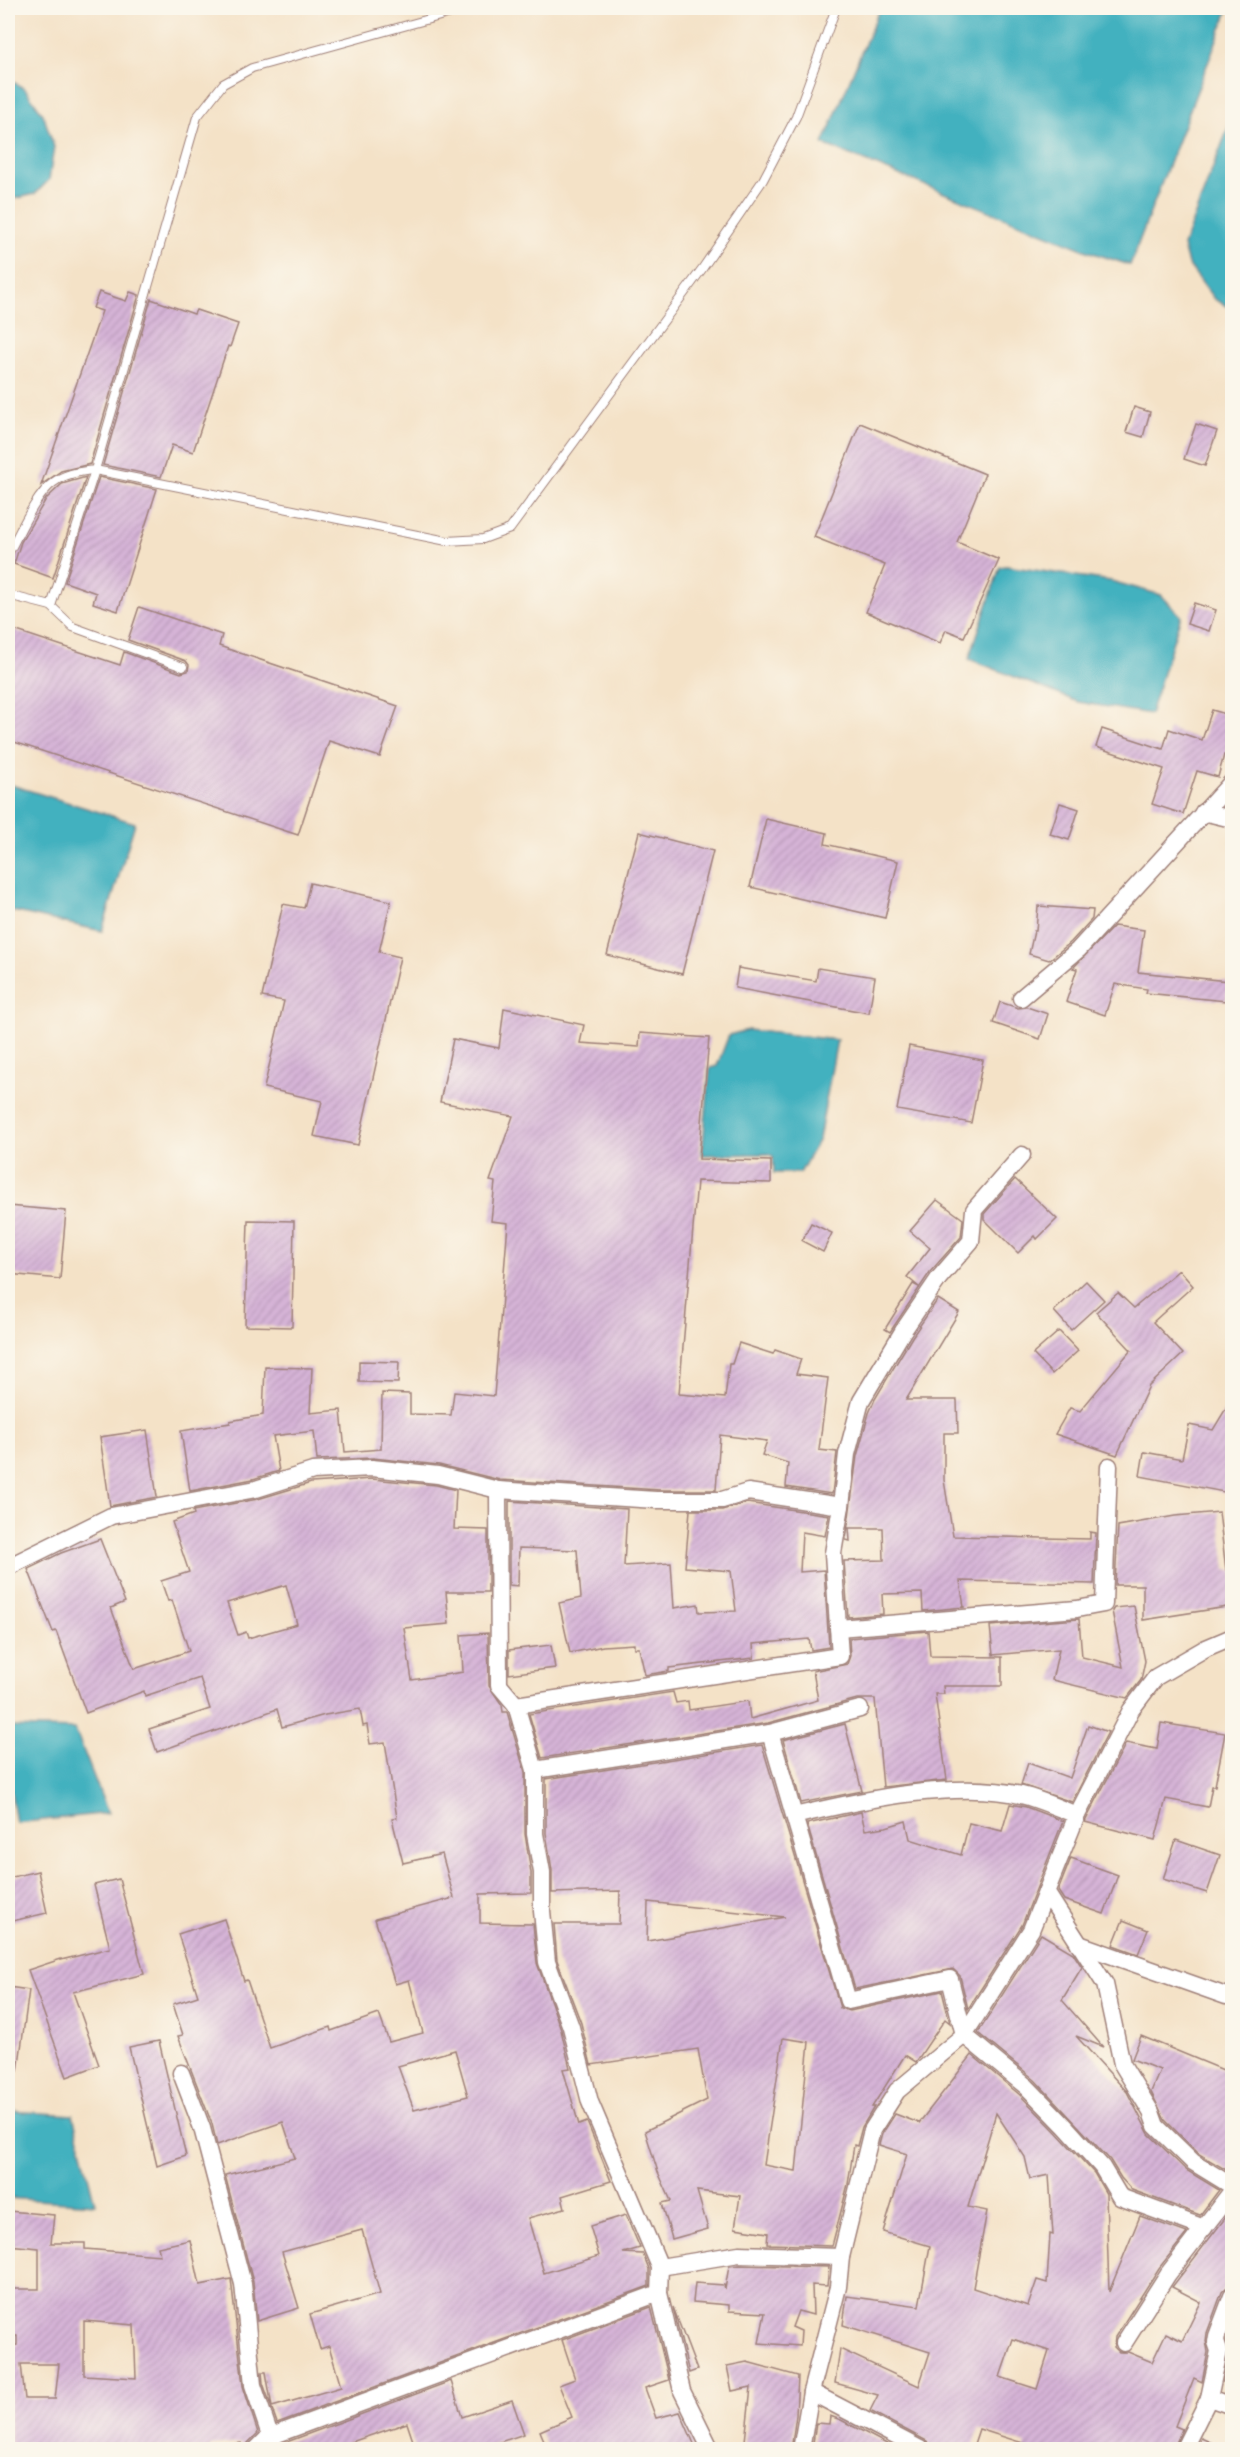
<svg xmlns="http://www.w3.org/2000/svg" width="1240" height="2457" viewBox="0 0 1240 2457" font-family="Delius,sans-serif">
<defs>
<pattern id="building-hatch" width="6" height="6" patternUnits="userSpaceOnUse" patternTransform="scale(1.5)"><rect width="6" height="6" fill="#d6b4d7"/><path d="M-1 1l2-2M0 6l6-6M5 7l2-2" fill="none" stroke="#b99ab9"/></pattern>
</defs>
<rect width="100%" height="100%" fill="#fbf7ec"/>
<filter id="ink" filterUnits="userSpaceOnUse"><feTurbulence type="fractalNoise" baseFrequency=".0167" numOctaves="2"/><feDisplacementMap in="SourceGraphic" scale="12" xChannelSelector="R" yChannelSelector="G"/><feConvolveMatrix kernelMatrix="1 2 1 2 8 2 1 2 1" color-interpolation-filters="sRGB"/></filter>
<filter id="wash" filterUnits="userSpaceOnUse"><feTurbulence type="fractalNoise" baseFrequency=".008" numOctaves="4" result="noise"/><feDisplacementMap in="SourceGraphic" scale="24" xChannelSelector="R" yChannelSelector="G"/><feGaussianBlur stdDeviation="1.35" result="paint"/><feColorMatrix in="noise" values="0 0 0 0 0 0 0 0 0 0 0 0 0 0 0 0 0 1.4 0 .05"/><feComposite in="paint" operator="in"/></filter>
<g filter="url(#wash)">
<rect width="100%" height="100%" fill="#f4e2c7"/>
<!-- water -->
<g fill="#43b1bf" stroke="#466875" stroke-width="1.5">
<path d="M880,8H1229L1130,265L1090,252L823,144Z"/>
<path d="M8,79L25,89L43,114L54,147L49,180L35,194L8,200Z"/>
<path d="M1232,118V309L1214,299L1188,264L1183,246Z"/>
<path d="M1006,566L1111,581L1161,595L1181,616L1150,714L1078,702L969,659L1000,567Z"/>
<path d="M8,784L135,823L102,931L8,910Z"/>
<path d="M748,1030L837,1040L819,1139L800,1173H774L773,1156L768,1154L702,1155L710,1068L717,1066L729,1035Z"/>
<path d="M8,1727L75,1729L108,1813L16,1823L8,1772Z"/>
<path d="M8,2111L73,2115L95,2204L8,2198Z"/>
</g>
<g id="blocks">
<!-- building -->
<g fill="url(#building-hatch)" fill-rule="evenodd">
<path d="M99,292L126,301L130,292L139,295L90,464L61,471L41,485L102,311L93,308Z"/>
<path d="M151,299L194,314L196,310L238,324L230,347L228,346L193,452L172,445L161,477L103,465Z"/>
<path d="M1134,407L1150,412L1143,437L1126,432Z"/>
<path d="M860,423L985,474L957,542L999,560L964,637L946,630L940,643L866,612L885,565L814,537Z"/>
<path d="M1196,424L1217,431L1205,466L1184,459Z"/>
<path d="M86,477L53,578L14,564L21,542L46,499L62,484Z"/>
<path d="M99,477L157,489L118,611L93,603L96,593L65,582Z"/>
<path d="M1194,603L1216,610L1209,631L1187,624Z"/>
<path d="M139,607L222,635L219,646L398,706L380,757L329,741L298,835L8,740V628L120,665L124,652L181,673L188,671L189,665L186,661L128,640Z"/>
<path d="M1212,710L1233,716V758L1224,755L1218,777L1197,771L1183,814L1152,804L1164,769L1096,747L1102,729L1163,749L1169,729L1202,740Z"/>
<path d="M1060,803L1079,809L1069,840L1050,834Z"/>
<path d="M766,819L827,833L825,844L898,861L885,918L750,887Z"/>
<path d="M639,832L713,851L682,974L607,955Z"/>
<path d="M310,883L391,901L379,952L400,957L358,1145L314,1136L322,1101L264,1088L284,1001L262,997L283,904L304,908Z"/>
<path d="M1038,906L1093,910L1092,919L1071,942L1049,960L1029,954L1034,931H1036Z"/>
<path d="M1114,926L1144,930L1138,972L1228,981L1226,1001L1146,993L1147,989L1115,984L1105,1015L1066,1002L1077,969L1073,968Z"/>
<path d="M738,968L816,981L818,968L875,977L869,1013L735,988Z"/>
<path d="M1000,1002L1018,1008L1027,1007L1048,1014L1040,1039L993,1023Z"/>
<path d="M504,1008L584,1025L580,1043L639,1047L640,1033L709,1038L699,1159L771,1161V1183L697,1181L679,1394L725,1398L729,1364H732L739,1343L773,1354L775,1350L801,1359L796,1374L828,1378L819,1450L837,1452L832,1494L786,1487L788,1463L762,1455L767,1441L720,1435L716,1490H660L500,1480L439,1465L373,1458L317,1460L314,1431L273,1436L279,1471L253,1479L190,1491L181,1431L230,1423V1421L263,1415L265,1367L312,1368L310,1413L341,1410L345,1452L381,1449L382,1393L410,1394V1414L451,1415L454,1392L494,1396L508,1223L491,1221L495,1182L490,1181L513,1116L440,1102L453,1039L499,1048Z"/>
<path d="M909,1046L983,1060L971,1123L897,1110Z"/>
<path d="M1015,1179L1057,1219L1037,1239L1035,1236L1018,1253L984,1219V1214Z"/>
<path d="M937,1200L963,1219L961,1237L930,1272L890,1332L885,1329L913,1284L919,1287L907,1277L930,1248L910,1231Z"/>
<path d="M8,1206L66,1211L60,1279L8,1274Z"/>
<path d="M248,1220L294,1221L292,1327L245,1326Z"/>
<path d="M811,1223L832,1233L823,1252L802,1241Z"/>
<path d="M1179,1270L1193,1286L1153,1322L1183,1354L1149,1386L1117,1455L1055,1434L1070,1408L1080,1411L1131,1350L1096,1312L1118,1293L1134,1308Z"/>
<path d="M1086,1281L1104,1300L1071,1330L1054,1311Z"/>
<path d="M938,1299L959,1312L906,1400H957L958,1433H944V1480L953,1536L1090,1539V1532L1096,1533L1094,1584L960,1581L964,1607L923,1611L922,1593L882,1594L883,1614L848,1617L844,1561L884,1560L883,1528H849L850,1541L846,1540L857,1456L869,1413L875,1399L912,1337Z"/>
<path d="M1059,1331L1078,1351L1052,1374L1033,1354Z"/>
<path d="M359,1361L399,1362L398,1383L359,1382Z"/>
<path d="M1233,1397V1475L1229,1493L1140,1476L1144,1452L1182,1459L1189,1425L1213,1430Z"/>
<path d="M147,1430L157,1497L110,1506L100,1437Z"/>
<path d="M372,1479L436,1485L456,1490L454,1529L488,1530V1592H446L449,1624L404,1628L412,1680L463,1672L461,1635L488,1633L489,1686L502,1705L503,1712H507L525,1772V1834L531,1873V1893L480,1894V1923L533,1924L537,1963L561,2030L570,2068L563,2069L579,2125L587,2122L611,2181L562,2196L565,2208L528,2218L544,2273L599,2256L590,2226L626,2215L640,2248L623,2253L643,2254L649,2269V2286L277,2423L263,2383L262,2372H266L272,2407L341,2387L329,2346L320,2349L310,2314L380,2294L362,2230L282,2252L299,2308L257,2321L253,2282L225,2175L295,2158L283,2122L217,2145L212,2124L178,2036L183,2035L173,2004L198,1996L178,1934L224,1919L244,1981L247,1980L270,2048L330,2027L331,2031L379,2014L389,2042L423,2033L409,1980L395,1984L375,1919L454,1898L442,1854L403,1863L392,1819L397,1818L385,1742L370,1744L367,1725L363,1726L360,1709L325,1715L282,1727L277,1709L157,1752L149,1729L210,1709L200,1678L145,1696L144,1691L86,1713L56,1631L53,1632L28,1569L61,1553L100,1539L125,1602L111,1608L134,1669L189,1651L172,1600L168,1601L161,1581L189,1572L172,1522L194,1514L193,1511L258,1499L311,1483ZM286,1585L297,1624L248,1638L246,1632L238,1635L227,1603ZM455,2050L468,2096L414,2110L398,2066Z"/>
<path d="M509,1501L627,1509L624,1566L671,1563L674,1608L698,1604L699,1612L736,1611L731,1571L685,1567L690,1510H722L747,1503L829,1515L825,1536L802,1532L800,1572L824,1570L829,1647L811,1650L809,1639L753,1644L754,1658L669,1668V1671L645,1675L639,1648H634V1644L603,1646L570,1653L559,1603L581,1598L577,1550L519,1548L518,1586L509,1585Z"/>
<path d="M1219,1512L1226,1570L1233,1571V1606L1143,1620V1585H1115L1118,1526L1175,1516Z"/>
<path d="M1134,1606L1145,1661L1141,1680L1127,1698L1052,1680L1059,1649L993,1655L990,1626L1079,1619L1082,1657L1123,1667L1112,1611L1114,1608Z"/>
<path d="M928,1631L930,1656L1002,1657V1686H943L944,1694H935L947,1780L883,1787L875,1699H857L768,1723L542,1758L529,1714L673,1692L676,1703L688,1701L689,1710L748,1701L750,1719L818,1700L813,1671L847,1664L850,1656L849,1638Z"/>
<path d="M551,1645L555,1668L509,1674V1650Z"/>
<path d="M1161,1723L1225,1733L1215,1786H1212L1208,1807L1166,1799L1155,1840L1085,1822L1126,1743L1157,1749Z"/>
<path d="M845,1724L862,1791L801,1803L783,1740Z"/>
<path d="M1088,1725L1108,1732L1072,1802L1021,1785L1028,1763L1070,1778Z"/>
<path d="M762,1745L840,2008L850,2011L942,1991L950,2023L945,2019L916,2062L905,2055L872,2107H874L862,2127L857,2146L854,2145L848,2184L832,2246L767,2244L768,2233L735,2228L740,2196L697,2191L708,2229L672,2239L662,2203L671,2201L658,2172L645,2131L707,2100L698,2049L591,2065L581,2023L557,1960L554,1924H619L620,1891L552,1893V1870L546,1833V1779ZM648,1902L785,1917L647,1941ZM783,2038L809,2042L796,2171L764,2165Z"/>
<path d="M1010,1804L1026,1807L1063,1821L1022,1925L968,2009L960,1976L953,1969L855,1989L807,1824L861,1812L865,1830L886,1827L906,1821L910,1839L961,1855L969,1823L1002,1831Z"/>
<path d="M1176,1840L1220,1855L1207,1893L1163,1879Z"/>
<path d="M1071,1858L1118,1875L1104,1914L1064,1900L1058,1891Z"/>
<path d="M38,1871L47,1913L8,1922V1878Z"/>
<path d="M119,1879L144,1974L73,1992L99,2065L67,2077L28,1970L61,1959V1960L110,1948L94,1885Z"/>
<path d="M1123,1920L1148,1930L1138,1954L1113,1945Z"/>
<path d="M1041,1934L1073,1953L1082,1967L1062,2000L1103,2047L1076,2036L1127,2092L1149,2134L1186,2170L1219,2190L1200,2215L1132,2190L1121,2178L1110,2160L1035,2080L978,2033Z"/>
<path d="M8,1987L29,1990L18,2071L8,2070Z"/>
<path d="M1141,2036L1233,2074V2174L1199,2154L1165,2120L1151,2092L1160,2070L1132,2059Z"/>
<path d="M159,2041L186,2156L157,2166L129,2047Z"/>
<path d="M972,2055L1020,2095L1057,2133L1094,2173L1106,2194L1109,2292L1140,2216L1187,2233L1159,2268L1115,2337L1114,2347L1119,2352H1128L1152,2362L1166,2333L1182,2341L1201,2302L1172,2287L1233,2208V2286L1226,2288L1222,2292L1207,2333L1206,2341L1208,2352L1202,2382L1194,2378L1175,2426L1182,2429L1173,2450H1024L1026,2444L979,2429L972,2450H932L927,2441L870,2411L878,2395L835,2383L840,2349L919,2386L930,2352L843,2325L847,2296L919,2306L930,2246L883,2232L907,2154L879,2145L882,2134L895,2114L919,2123ZM996,2113L1025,2157L1030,2179L1049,2175L1053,2235L1050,2234L1047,2283L1037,2280L1028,2306L973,2288L987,2211L968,2207ZM1013,2339L1049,2351L1037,2389L1000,2377Z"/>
<path d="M8,2211L54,2215L51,2243H85V2249L160,2255L158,2247L190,2240L200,2285L231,2279L243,2386L258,2433L248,2443L246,2450H242L241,2443L210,2446V2450H10L8,2346L17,2345V2336H9L8,2289H39V2248L8,2245ZM84,2321L134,2325L136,2378L84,2375ZM21,2364H59L55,2399H25Z"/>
<path d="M740,2265L829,2267L827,2286L812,2285L813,2315L798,2311L792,2327L801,2331L800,2346L759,2343L765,2313L729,2311V2305L693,2302L695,2283L724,2285L725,2289L729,2266Z"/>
<path d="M651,2307L669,2380L645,2388L656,2418L680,2412L695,2446L682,2450H548L540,2431L572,2417L559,2385L575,2379L562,2340Z"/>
<path d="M673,2307L697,2370L689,2373Z"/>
<path d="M1233,2325V2385L1223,2382L1229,2353L1227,2341Z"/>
<path d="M747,2362L798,2376L796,2415L791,2450H744L751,2387L732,2391L727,2366Z"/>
<path d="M451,2381L462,2417L512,2400L524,2434L476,2450H416L407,2423L328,2450H285L284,2443Z"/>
<path d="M830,2416L841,2420L898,2450H812L816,2423L829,2424Z"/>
<path d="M1201,2438L1228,2450H1195Z"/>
</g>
</g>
</g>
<g filter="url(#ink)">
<use href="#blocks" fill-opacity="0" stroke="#9f8079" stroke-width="1.5"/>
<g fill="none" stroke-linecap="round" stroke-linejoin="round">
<!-- service casing -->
<g stroke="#9f8079" stroke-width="10">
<g id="service">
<path d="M8,554C19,534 36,494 54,482C66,473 82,471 95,470L197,117L223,84L252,68L469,8"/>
<path d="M8,595L51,606L73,627L183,667"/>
<path d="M51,606L95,470L447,541L483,539L510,529L702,269L763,180L796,117L836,8"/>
</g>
</g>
<!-- minor casing -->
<g stroke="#9f8079" stroke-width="19">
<g id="minor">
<path d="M1203,812L1232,819"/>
<path d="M1021,998L1078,950L1232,782"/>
<path d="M498,1490L656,1500H722L748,1492L841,1506L833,1553L840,1656L516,1705"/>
<path d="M841,1506L847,1454L861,1401L903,1331L939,1278L971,1241L974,1210L1022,1155"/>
<path d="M8,1567L111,1516L256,1489L313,1471L372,1468L438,1475L498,1490L499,1685L516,1705L535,1770V1834L542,1872V1911L547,1962L571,2027L590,2102L660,2267L659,2293L682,2391L711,2450"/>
<path d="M838,1628L1077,1609L1104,1604L1109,1466"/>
<path d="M770,1733L848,2001L950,1979L964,2035L1027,2087L1065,2126L1102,2167L1120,2197L1204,2228"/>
<path d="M535,1770L770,1733L860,1709"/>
<path d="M794,1816C861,1800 962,1778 1029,1797C1045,1802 1061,1809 1077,1815"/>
<path d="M1046,1892L1105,1984L1122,2064L1151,2112L1156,2126L1193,2162L1232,2186"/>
<path d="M1079,1944L1226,1996L1232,1995"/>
<path d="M181,2073L202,2128L243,2284L253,2385L275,2450"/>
<path d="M660,2267L739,2254L841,2257"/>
<path d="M1232,2296L1217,2336L1216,2342L1219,2351L1209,2398L1232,2406"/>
<path d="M1124,2343L1168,2274L1232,2191"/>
<path d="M811,2392L922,2450"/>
<path d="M256,2450L269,2437L659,2293"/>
<path d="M801,2450L811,2392L838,2287L841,2257L872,2130L897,2091L964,2035L1031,1930L1077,1815L1131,1710L1156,1677L1206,1648L1232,1637"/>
<path d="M1183,2450L1209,2398"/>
</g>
</g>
<!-- service -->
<use href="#service" stroke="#fff" stroke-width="8"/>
<!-- minor -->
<use href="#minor" stroke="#fff" stroke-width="16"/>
</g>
</g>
<!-- margin -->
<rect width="1240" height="2457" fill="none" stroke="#fbf7ec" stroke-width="30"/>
</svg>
